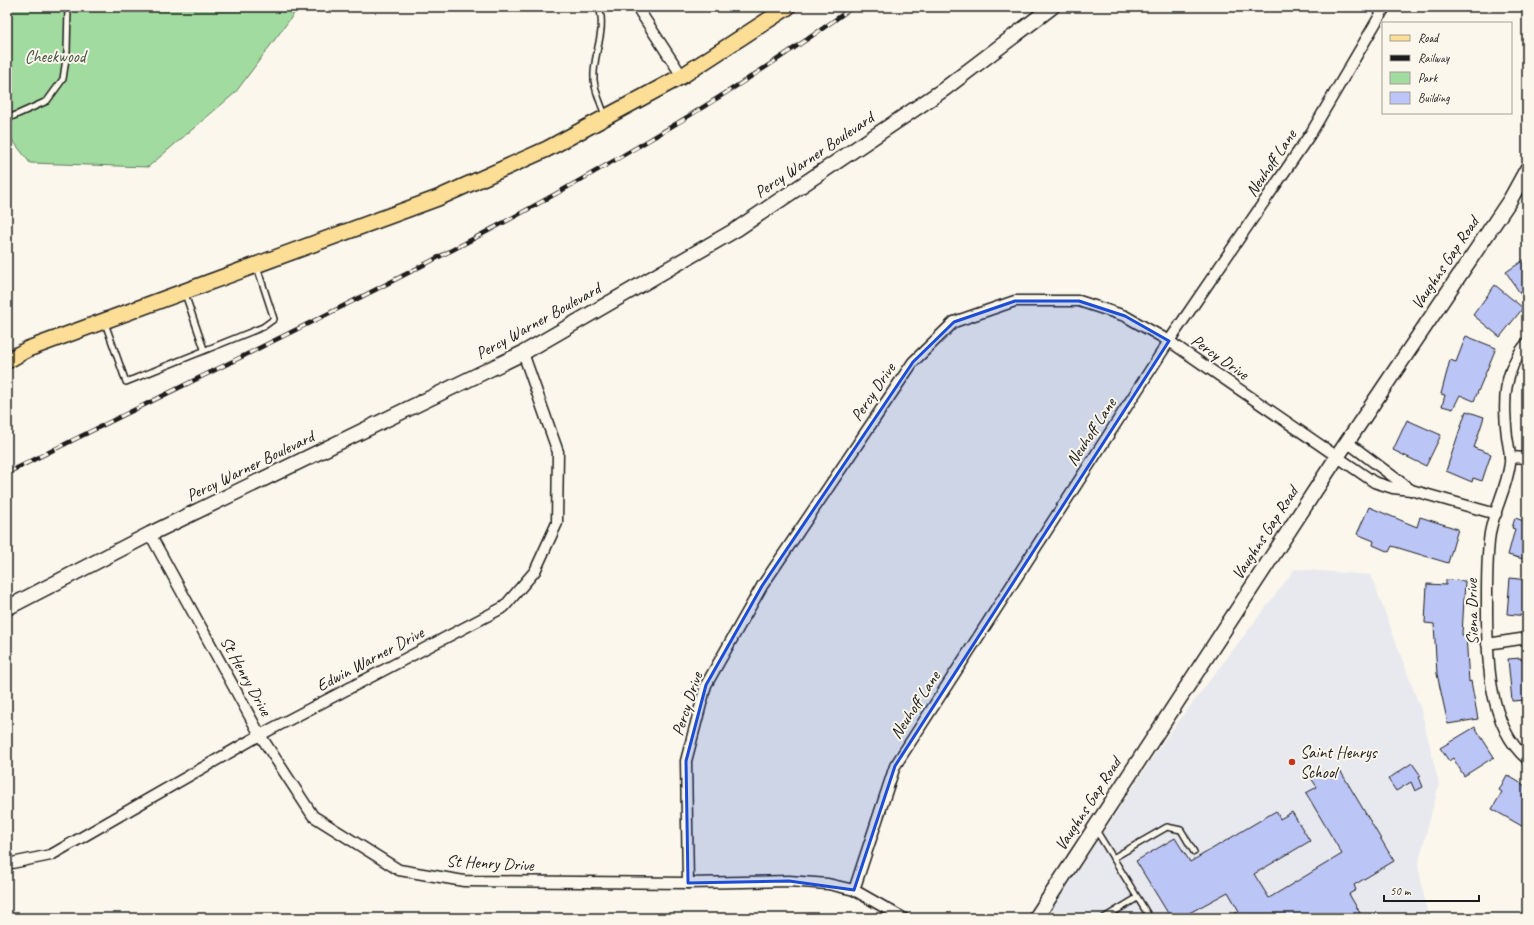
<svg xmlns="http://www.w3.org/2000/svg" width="1534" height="925" viewBox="0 0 1534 925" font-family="Caveat,sans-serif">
<rect width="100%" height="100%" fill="#fbf7ec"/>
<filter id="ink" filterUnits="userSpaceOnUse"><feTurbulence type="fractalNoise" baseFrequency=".025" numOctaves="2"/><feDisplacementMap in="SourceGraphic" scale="8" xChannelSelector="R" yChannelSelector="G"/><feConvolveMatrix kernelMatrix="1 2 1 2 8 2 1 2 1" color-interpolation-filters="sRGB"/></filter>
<g filter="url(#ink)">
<!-- built -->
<path fill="#e8e8ef" d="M1295,569L1371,575L1421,710L1439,784L1418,865L1428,918H1046L1165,739Z"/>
<!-- green -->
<path fill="#a2dba0" stroke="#5f7c5e" d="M7,7H299L235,93L148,167L30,163L10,137L7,138Z"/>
<!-- building -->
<g fill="#bbc5f6" stroke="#1c1c1c">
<path d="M1527,258V304L1506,272Z"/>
<path d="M1495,285L1523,308L1500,337L1473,315Z"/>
<path d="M1466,336L1496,348L1474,401L1460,395L1453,409L1442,406L1445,395L1441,394L1450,360L1456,362Z"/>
<path d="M1466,411L1484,417L1474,448L1491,454L1482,481L1473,478L1472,482L1446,471Z"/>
<path d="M1407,420L1441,435L1426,466L1393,450Z"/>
<path d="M1369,507L1417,527L1420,517L1458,529L1448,563L1392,546L1389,552L1373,545L1374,541L1357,534Z"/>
<path d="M1515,518L1527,522V560L1508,555L1515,529L1512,528Z"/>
<path d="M1510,578L1527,580V616L1507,614Z"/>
<path d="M1446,580L1465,581L1462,635H1466L1469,682L1471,681L1478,719L1448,724L1437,674L1434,624L1425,623L1427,584L1446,585Z"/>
<path d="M1521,658V660L1527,659V700L1512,701L1508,659Z"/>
<path d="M1475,727L1494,757L1464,776L1453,758L1449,761L1440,748Z"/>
<path d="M1412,763L1421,776L1419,777L1423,787L1415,791L1411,782L1396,791L1388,779Z"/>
<path d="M1326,770L1331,778L1341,772L1394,861L1354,885L1356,890L1349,894L1363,918H1227L1239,911L1228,892L1180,918H1171L1136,861L1175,838L1190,862L1276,811L1280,819L1292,812L1310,841L1254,874L1269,898L1342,854L1306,793L1317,787L1311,778Z"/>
<path d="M1507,775L1527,787V829L1492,809L1502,792L1499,790Z"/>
</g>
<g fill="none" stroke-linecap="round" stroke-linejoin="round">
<!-- lane casing -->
<g stroke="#1c1c1c" stroke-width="8">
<g id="lane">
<path d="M599,7C607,32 592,55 594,80C595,92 601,104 605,115"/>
<path d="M7,119L47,101L63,79L67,52L68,7"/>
<path d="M185,294L204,349"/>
<path d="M105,323L126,382L263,327L274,319L257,267"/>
<path d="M1096,830L1150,918"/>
<path d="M1113,858L1167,827L1181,830L1194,852"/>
<path d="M1104,918L1137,898"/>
</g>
</g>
<!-- street casing -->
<g stroke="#1c1c1c" stroke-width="13">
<g id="street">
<path d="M637,7L682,76"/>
<path d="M1527,343C1503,371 1503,402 1507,436C1508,445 1511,454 1510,463C1507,488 1494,510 1490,533C1487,554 1487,576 1487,597C1487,647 1485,724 1527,759"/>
<path d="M1510,457L1527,458"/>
<path d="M1411,490L1496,514"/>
<path d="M150,534L260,735L313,816L399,870L464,881L688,883L789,881L828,884L854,890L903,918"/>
<path d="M1487,644L1527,638"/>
<path d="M7,864L51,855L260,735L504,607L535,571L557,523L558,452L523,353"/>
<path d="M688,883L686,761L706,685L762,586L913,362L954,322L1015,301H1079L1125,316L1169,341L1374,482L1393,488L1411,490L1347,442"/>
<path d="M854,890L895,766L1169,341L1311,133L1385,7"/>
</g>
</g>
<!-- secondary casing -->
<g stroke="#1c1c1c" stroke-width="17">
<g id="secondary">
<path d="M7,608L150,534L523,353L737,229L943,90L1052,7"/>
<path d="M1036,918L1337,457L1510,200L1527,169"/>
</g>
</g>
<!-- primary casing -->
<g stroke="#1c1c1c" stroke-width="18">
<path id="primary" d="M7,361L28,349L438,198L547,149L682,76L788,7"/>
</g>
<!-- lane -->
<use href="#lane" stroke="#fbf7ec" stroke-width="5"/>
<!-- street -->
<use href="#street" stroke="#fbf7ec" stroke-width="10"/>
<!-- secondary -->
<use href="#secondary" stroke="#fbf7ec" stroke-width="14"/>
<!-- primary -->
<use href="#primary" stroke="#fcde96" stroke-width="15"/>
<!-- rail casing -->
<g stroke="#1c1c1c" stroke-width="4.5">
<path id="rail" d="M7,473C295,328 591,196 853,7"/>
</g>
<!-- rail -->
<use href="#rail" stroke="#fbf7ec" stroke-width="3" stroke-dasharray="9" stroke-linecap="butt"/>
</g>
</g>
<!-- marked area -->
<path fill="#1d4ed8" fill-opacity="0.2" stroke="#1d4ed8" stroke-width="3" stroke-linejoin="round" d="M1015,301H1079L1125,316L1169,341L895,766L854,890L789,881L688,883L686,761L706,685L762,586L913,362L954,322Z"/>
<!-- markers -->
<circle fill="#c8321e" stroke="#fbf7ec" stroke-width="1.5" cx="1292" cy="762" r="4"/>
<g text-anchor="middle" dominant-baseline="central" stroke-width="4" stroke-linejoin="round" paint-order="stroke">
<!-- park labels -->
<g font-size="17" fill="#454" stroke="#fbf7ec">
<text x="55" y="56">Cheekwood</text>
</g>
<!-- street labels -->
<g font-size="17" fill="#1c1c1c" stroke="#fbf7ec">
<text transform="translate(814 155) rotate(-34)">Percy Warner Boulevard</text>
<text transform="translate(1271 163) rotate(-56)">Neuhoff Lane</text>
<text transform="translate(1445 263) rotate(-56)">Vaughns Gap Road</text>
<text transform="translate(538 321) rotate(-29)">Percy Warner Boulevard</text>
<text transform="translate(1220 357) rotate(35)">Percy Drive</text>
<text transform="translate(873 392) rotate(-56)">Percy Drive</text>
<text transform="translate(1091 432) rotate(-57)">Neuhoff Lane</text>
<text transform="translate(250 466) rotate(-26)">Percy Warner Boulevard</text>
<text transform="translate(1265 533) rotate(-57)">Vaughns Gap Road</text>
<text transform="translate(1472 612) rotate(-91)">Siena Drive</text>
<text transform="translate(370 659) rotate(-28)">Edwin Warner Drive</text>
<text transform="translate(246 676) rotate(61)">St Henry Drive</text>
<text transform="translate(687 704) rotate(-72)">Percy Drive</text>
<text transform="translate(915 705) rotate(-57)">Neuhoff Lane</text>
<text transform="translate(1088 804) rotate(-57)">Vaughns Gap Road</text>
<text transform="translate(490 863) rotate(3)">St Henry Drive</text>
</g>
<!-- poi labels -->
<g font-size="17" fill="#1c1c1c" stroke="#fbf7ec" text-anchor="start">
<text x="1300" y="752">Saint Henrys<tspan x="1300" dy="20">School</tspan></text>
</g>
</g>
<!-- margin -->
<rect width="1534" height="925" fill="none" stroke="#fbf7ec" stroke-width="24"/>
<rect x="12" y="12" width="1510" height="901" fill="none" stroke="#1c1c1c" stroke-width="1.5" filter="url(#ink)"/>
<!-- legend -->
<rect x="1382" y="22" width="130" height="92" fill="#fbf7ec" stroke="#a29f99"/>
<rect x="1390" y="35" width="20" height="6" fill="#fcde96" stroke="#a29f99"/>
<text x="1418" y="42" font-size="12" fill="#1c1c1c">Road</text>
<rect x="1390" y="55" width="20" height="6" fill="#1c1c1c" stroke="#a29f99"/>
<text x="1418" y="62" font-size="12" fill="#1c1c1c">Railway</text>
<rect x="1390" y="72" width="20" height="12" fill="#a2dba0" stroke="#a29f99"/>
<text x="1418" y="82" font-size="12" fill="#1c1c1c">Park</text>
<rect x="1390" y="92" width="20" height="12" fill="#bbc5f6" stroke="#a29f99"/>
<text x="1418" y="102" font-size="12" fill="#1c1c1c">Building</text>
<!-- scale -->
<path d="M1384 895v6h95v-6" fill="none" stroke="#1c1c1c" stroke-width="2"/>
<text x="1390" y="895" font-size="12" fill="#1c1c1c" stroke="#fbf7ec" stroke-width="3" paint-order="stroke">50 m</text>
</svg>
